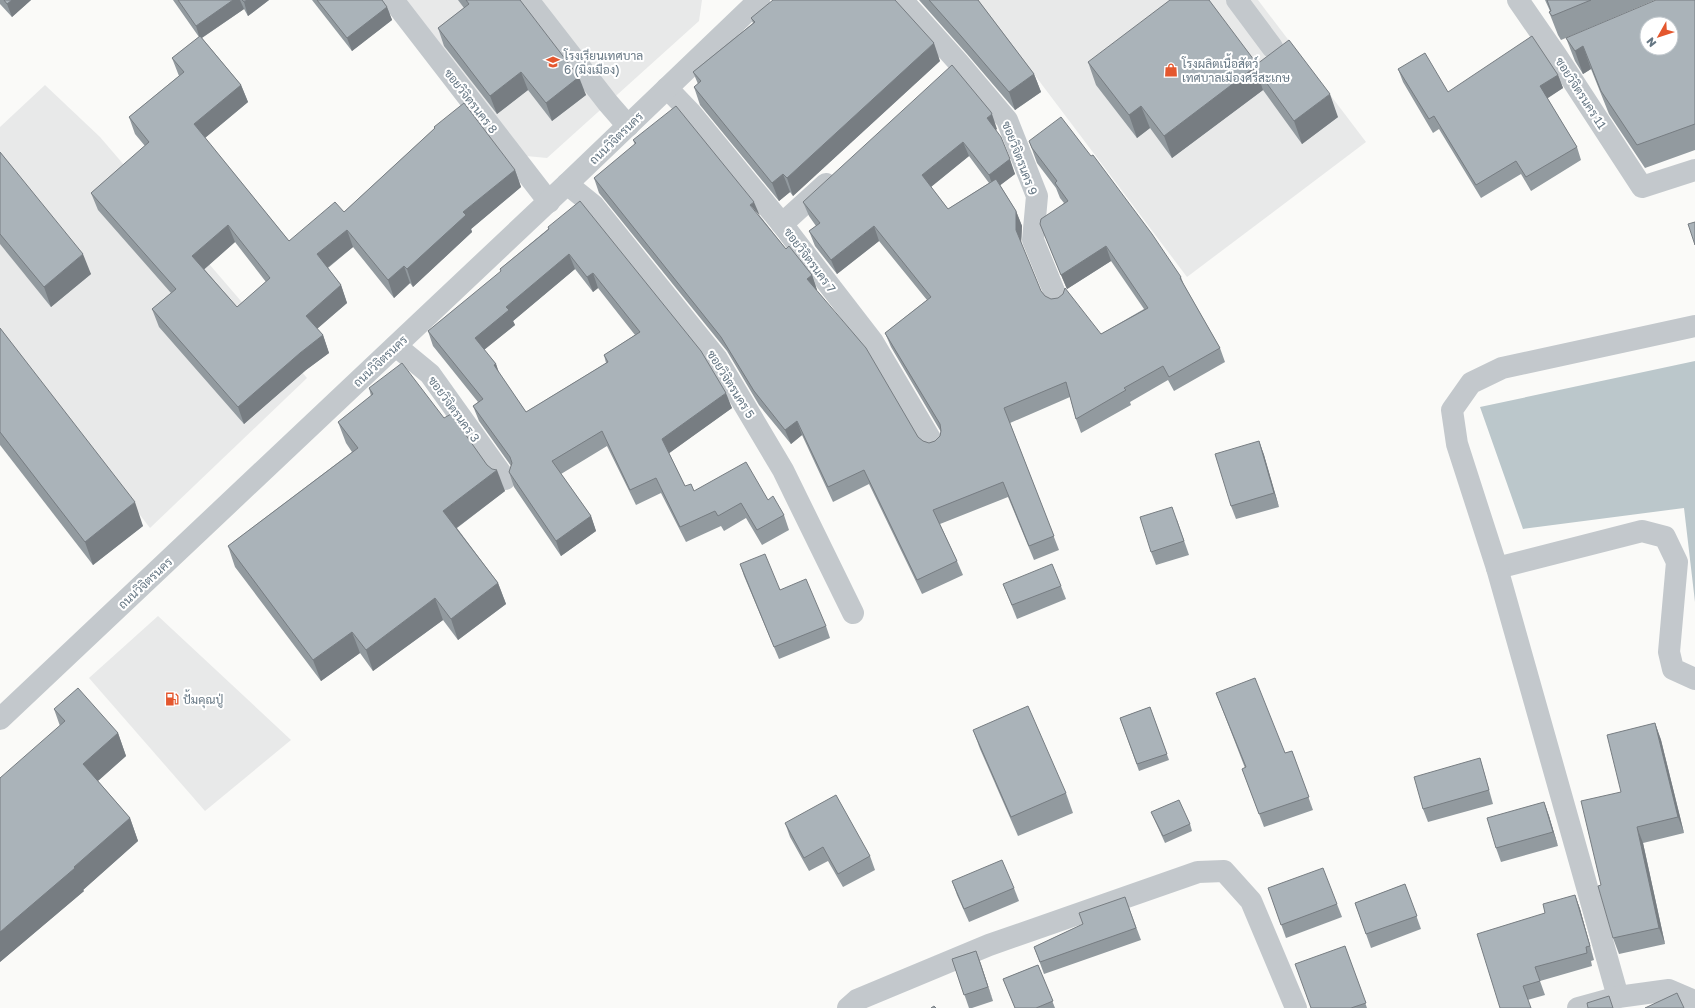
<svg xmlns="http://www.w3.org/2000/svg" width="1695" height="1008" viewBox="0 0 1695 1008" font-family="'Golos Text',Sarabun,sans-serif">
<rect width="100%" height="100%" fill="#fafaf8"/>
<!-- built -->
<g fill="#e8e9e9">
<path d="M405,0H702L699,21L547,158L526,156Z"/>
<path d="M978,0H1258L1366,142L1187,277Z"/>
<path d="M45,85L100,137L307,378L150,528L0,332V127Z"/>
<path d="M158,616L291,740L205,811L89,678Z"/>
</g>
<!-- water -->
<path fill="#bbc7cb" d="M1695,361V602L1684,508L1523,529L1480,407Z"/>
<g fill="none" stroke-linecap="round" stroke-linejoin="round">
<!-- minor -->
<g stroke="#c3c8cc" stroke-width="22">
<path d="M393,0L549,202"/>
<path d="M528,0L608,103L628,126"/>
<path d="M902,0L958,62L1007,120L1037,196L1033,240L1058,301"/>
<path d="M1237,0L1272,47"/>
<path d="M1518,0L1556,55L1642,187L1695,170"/>
<path d="M667,88L690,112L782,224L873,342L934,445"/>
<path d="M567,184L593,205L717,359L783,470L853,613"/>
<path d="M782,224L826,184"/>
<path d="M396,346L430,374L505,479"/>
<path d="M1497,568L1642,531L1665,537L1677,562L1669,652L1673,669L1695,679"/>
<path d="M0,719L567,184L759,0"/>
<path d="M1618,997L1497,568L1457,444L1452,410L1471,383L1502,368L1695,326"/>
<path d="M848,1008L857,1000L989,945L1198,872L1224,871L1251,901L1296,1008"/>
<path d="M1578,1008L1618,997L1669,990L1690,999L1695,1004"/>
</g>
</g>
<!-- wall -->
<g fill="#929a9f" fill-rule="evenodd">
<path d="M0,0H31L12,17L0,4Z"/>
<path d="M173,0H269L248,16L244,9L202,38L241,85L248,102L205,138L289,241L344,212L435,128L434,127L515,170L521,187L471,229L472,232L413,287L410,283L394,298L353,247L328,268L341,285L347,303L317,329L323,335L329,353L306,370L244,424L159,327L152,309L171,293L98,210L91,193L145,146L135,134L129,117L179,76L172,58L199,37ZM235,242L266,282L237,307L204,269Z"/>
<path d="M312,0H382L387,7L392,20L352,51Z"/>
<path d="M458,0H520L586,95L552,121L528,90L497,114L444,46L438,28L464,8Z"/>
<path d="M919,0H978L1034,74L1041,92L1015,110L967,54Z"/>
<path d="M1545,0H1655L1561,40L1558,35L1549,12L1550,11Z"/>
<path d="M1695,0V150L1645,168L1609,114L1591,69L1583,74L1575,61L1566,38Z"/>
<path d="M751,18L940,61L793,196L790,192L779,201L700,105L694,87L698,84L693,72L753,23Z"/>
<path d="M1088,62L1257,64L1338,117L1302,144L1263,90L1172,158L1150,128L1137,138L1096,85Z"/>
<path d="M1398,69L1448,92L1558,75L1563,88L1547,98L1577,147L1581,160L1531,191L1521,174L1481,198L1439,129L1433,133L1403,82Z"/>
<path d="M997,129L996,130L1015,174L1000,185L1016,211L1022,226L1021,243L1041,291L1045,296L1101,334L1144,309L1111,261L1067,289L1040,224L1064,203L1060,198L1056,188L1037,163L1029,141L1181,277L1184,285L1220,348L1225,362L1174,391L1168,380L1130,402L1131,405L1081,433L1076,419L1070,397L1010,423L1059,550L1034,560L1008,497L940,524L957,561L963,575L922,594L869,484L833,502L802,435L791,444L759,405L727,351L599,193L594,178L635,145L633,140L760,216L786,249L812,275L817,290H816L918,437L923,441L929,443L935,441L940,436L941,432L891,347L885,333L927,300L879,241L837,274L815,246L809,231L816,226L809,216L803,202ZM969,156L989,183L948,209L931,187Z"/>
<path d="M0,152L91,274L51,307L0,244Z"/>
<path d="M548,227L732,408L669,453L685,486L694,491L768,500L784,515L789,530L762,545L746,518L724,531L721,526L686,542L661,493L636,505L607,446L561,474L591,516L596,531L561,556L514,487L509,472L511,466L479,421L473,406L478,402L433,346L428,331L501,272L500,269L548,229ZM575,269L593,292L598,288L635,335L604,355L606,363L526,412L499,373L496,364L484,350L515,325L513,321Z"/>
<path d="M0,328L143,526L93,565L0,445Z"/>
<path d="M369,388L444,418L505,491L457,528L498,583L506,604L458,640L443,620L373,671L360,653L321,681L235,567L228,546L352,452L346,443L338,422L371,396Z"/>
<path d="M1259,441L1264,455L1279,507L1236,519L1231,506Z"/>
<path d="M1177,520L1189,555L1156,565L1151,552Z"/>
<path d="M740,564L780,590L826,626L830,638L779,659L744,576Z"/>
<path d="M1003,584L1061,586L1066,599L1017,619Z"/>
<path d="M1216,693L1285,753L1292,751L1313,810L1264,827L1242,769L1245,768Z"/>
<path d="M1150,707L1169,760L1139,771L1120,718Z"/>
<path d="M54,709L118,733L126,756L98,781L130,818L138,841L83,890L84,891L0,962L60,726Z"/>
<path d="M1655,723L1661,740L1684,833L1643,843L1665,944L1619,954L1613,938L1621,792Z"/>
<path d="M973,730L1066,793L1073,813L1018,836L980,749Z"/>
<path d="M1480,758L1484,772L1493,804L1428,822L1423,809Z"/>
<path d="M1544,802L1549,816L1558,846L1501,862L1496,848Z"/>
<path d="M1151,812L1190,824L1192,831L1165,843Z"/>
<path d="M785,823L870,856L875,870L843,887L828,861L809,871L790,837Z"/>
<path d="M952,881L1014,888L1019,901L969,922L957,895Z"/>
<path d="M1405,884L1421,929L1371,948L1355,903Z"/>
<path d="M1268,888L1337,904L1342,917L1286,938Z"/>
<path d="M1575,895L1580,909L1594,960L1591,961L1592,966L1540,981L1545,995L1500,1008L1545,913Z"/>
<path d="M1125,897L1141,940L1044,974L1034,947L1083,924Z"/>
<path d="M1345,946L1367,1008H1311Z"/>
<path d="M976,951L993,1001L972,1008H969L952,959Z"/>
<path d="M1038,965L1055,1008H1015L1003,979Z"/>
</g>
<!-- shaded-wall -->
<g fill="#777d82">
<path d="M12,0H31L12,17L7,4Z"/>
<path d="M233,0H240L244,9L200,39L196,26Z"/>
<path d="M247,0H269L248,16L244,2Z"/>
<path d="M387,7L392,20L352,51L347,38Z"/>
<path d="M934,43L940,61L793,196L787,178Z"/>
<path d="M1583,46L1591,69L1583,74L1575,51Z"/>
<path d="M1255,67L1263,90L1172,158L1164,136Z"/>
<path d="M521,72L528,90L497,114L490,96Z"/>
<path d="M1034,74L1041,92L1015,110L1009,92Z"/>
<path d="M1558,75L1563,88L1545,100L1540,86Z"/>
<path d="M579,77L586,95L552,121L546,103Z"/>
<path d="M241,85L248,102L200,142L194,124Z"/>
<path d="M1330,94L1338,117L1302,144L1294,121Z"/>
<path d="M1141,106L1150,128L1137,138L1129,115Z"/>
<path d="M992,114L997,129L992,133L987,118Z"/>
<path d="M963,142L969,156L927,190L922,175Z"/>
<path d="M1010,159L1015,174L994,190L989,175Z"/>
<path d="M515,170L521,187L471,229L472,232L413,287L407,269L463,212Z"/>
<path d="M783,174L790,192L779,201L772,183Z"/>
<path d="M754,202L760,216L750,205Z"/>
<path d="M1016,211L1022,226L1021,245L1016,230Z"/>
<path d="M228,225L235,242L199,274L192,256Z"/>
<path d="M874,226L879,241L837,274L831,260Z"/>
<path d="M347,230L353,247L323,271L317,254Z"/>
<path d="M1106,246L1111,261L1067,289L1061,275Z"/>
<path d="M83,254L91,274L51,307L44,287Z"/>
<path d="M569,254L575,269L513,321L515,325L480,353L475,338L506,307Z"/>
<path d="M404,266L410,283L394,298L388,280Z"/>
<path d="M593,273L598,288L593,292L587,277Z"/>
<path d="M812,275L817,290L812,293L807,279Z"/>
<path d="M341,285L347,303L312,333L306,316Z"/>
<path d="M323,335L329,353L306,370L244,424L238,407L300,353Z"/>
<path d="M496,364L501,379L494,365Z"/>
<path d="M726,393L732,408L668,454L662,439Z"/>
<path d="M797,421L802,435L791,444L785,430Z"/>
<path d="M1259,441L1264,455L1279,507L1274,493Z"/>
<path d="M497,470L505,491L451,532L443,511Z"/>
<path d="M135,502L143,526L93,565L85,542Z"/>
<path d="M591,516L596,531L561,556L556,541Z"/>
<path d="M498,583L506,604L458,640L451,619Z"/>
<path d="M435,598L443,620L373,671L366,650Z"/>
<path d="M352,632L360,653L321,681L313,660Z"/>
<path d="M1655,723L1661,740L1684,833L1678,817Z"/>
<path d="M118,733L126,756L91,787L83,764Z"/>
<path d="M1544,802L1549,816L1558,846L1553,832Z"/>
<path d="M130,818L138,841L83,890L84,891L0,962V932Z"/>
<path d="M1637,827L1643,843L1665,944L1659,928Z"/>
<path d="M1575,895L1580,909L1594,960L1590,946Z"/>
<path d="M976,951L981,964L993,1001L988,987Z"/>
</g>
<!-- building -->
<g fill="#aab3b9" stroke="#777d82" fill-rule="evenodd">
<path d="M4,0H12L7,4Z"/>
<path d="M178,0H233L196,26Z"/>
<path d="M242,0H247L244,2Z"/>
<path d="M317,0H382L387,7L347,38Z"/>
<path d="M466,0H520L579,77L546,103L521,72L490,96L438,28L469,4Z"/>
<path d="M773,0H895L934,43L787,178L783,174L772,183L694,87L701,81L693,72L755,22L751,18Z"/>
<path d="M929,0H978L1034,74L1009,92L961,36Z"/>
<path d="M1170,0H1209L1257,64L1289,40L1330,94L1294,121L1255,67L1164,136L1141,106L1129,115L1088,62Z"/>
<path d="M1547,0H1591L1552,16L1549,12L1551,11Z"/>
<path d="M1656,0H1695V124L1637,145L1601,91L1583,46L1575,51L1566,38ZM1647,24H1671V48H1647Z"/>
<path d="M200,36L241,85L194,124L289,241L335,202L344,212L435,128L434,127L464,103L515,170L463,212L466,215L407,269L404,266L388,280L347,230L317,254L341,285L306,316L323,335L300,353L238,407L152,309L176,289L91,193L149,142L129,117L184,72L172,58ZM228,225L270,278L237,307L192,256Z"/>
<path d="M1532,36L1558,75L1540,86L1577,147L1526,177L1516,161L1476,185L1434,116L1429,119L1398,69L1425,53L1448,92Z"/>
<path d="M952,65L991,112L992,114L987,118L1001,137L1010,159L989,175L963,142L922,175L948,209L996,179L1016,211V230L1041,291L1045,296L1051,299L1058,298L1063,294L1065,288L1101,334L1148,308L1106,246L1061,275L1040,224L1041,219L1068,201L1055,183L1057,181L1032,148L1029,141L1061,117L1091,156L1093,155L1152,234L1181,277L1180,278L1220,348L1169,377L1163,366L1124,388L1126,390L1076,419L1066,382L1004,408L1054,536L1029,546L1003,482L933,510L957,561L917,580L864,470L828,487L797,421L785,430L754,391L721,337L594,178L636,143L633,140L676,106L754,202L750,205L786,249L789,246L812,275L807,279L866,348L918,437L923,441L929,443L935,441L940,436L941,431L940,424L885,333L931,297L874,226L831,260L809,231L820,223L803,202Z"/>
<path d="M0,152L83,254L44,287L0,234Z"/>
<path d="M580,201L701,351L726,393L662,439L685,486L691,484L694,491L746,462L768,500L773,496L784,515L757,530L741,503L718,516L715,511L680,527L656,478L630,490L602,431L552,461L591,516L556,541L509,472L512,463L510,457L473,406L483,399L428,331L501,271L500,269L549,229L548,227ZM569,254L587,277L593,273L640,332L604,355L608,362L526,412L494,365L496,364L475,338L509,310L506,307Z"/>
<path d="M1695,222V245L1688,224Z"/>
<path d="M0,328L135,502L85,542L0,432Z"/>
<path d="M402,363L444,418L451,414L487,465L492,469L497,470L443,511L498,583L451,619L435,598L366,650L352,632L313,660L228,546L358,448L338,422L373,394L369,388Z"/>
<path d="M1259,441L1274,493L1231,506L1215,454Z"/>
<path d="M1172,507L1184,541L1151,552L1140,517Z"/>
<path d="M765,554L780,590L806,579L826,626L774,647L740,564Z"/>
<path d="M1052,564L1061,586L1012,605L1003,584Z"/>
<path d="M1255,678L1285,753L1292,751L1309,797L1259,814L1242,769L1246,767L1216,693Z"/>
<path d="M78,688L118,733L83,764L130,818L74,867L75,868L0,932V778L65,721L54,709Z"/>
<path d="M1028,706L1066,793L1011,817L973,730Z"/>
<path d="M1150,707L1167,754L1137,764L1120,718Z"/>
<path d="M1655,723L1678,817L1637,827L1659,928L1613,938L1598,886L1601,885L1581,801L1621,792L1607,735Z"/>
<path d="M1480,758L1489,790L1423,809L1414,777Z"/>
<path d="M836,795L870,856L838,874L823,847L804,858L785,823Z"/>
<path d="M1179,800L1190,824L1163,836L1151,812Z"/>
<path d="M1544,802L1553,832L1496,848L1487,818Z"/>
<path d="M1002,860L1014,888L964,909L952,881Z"/>
<path d="M1323,868L1337,904L1281,925L1268,888Z"/>
<path d="M1405,884L1417,916L1366,934L1355,903Z"/>
<path d="M1575,895L1590,946L1586,947L1587,953L1535,967L1540,981L1523,986L1531,1008H1500L1477,934L1545,913L1543,904Z"/>
<path d="M1125,897L1136,928L1040,962L1034,947L1083,924L1079,913Z"/>
<path d="M1345,946L1366,1003L1351,1008H1311L1295,964Z"/>
<path d="M976,951L988,987L964,995L952,959Z"/>
<path d="M1038,965L1053,1001L1036,1008H1015L1003,979Z"/>
<path d="M1677,993L1684,1008H1645Z"/>
<path d="M1609,996L1613,1008H1588L1587,1003Z"/>
<path d="M934,1006L936,1008H931Z"/>
</g>
<!-- icons -->
<defs>
<g id="school-bare" transform="scale(1.08)"><path d="M0-5L7-2L0 1L-7-2ZM-4 1L0 2.5L4 1V4Q0 6-4 4Z" fill="#e4572e" stroke="#fff" stroke-width="2.5" paint-order="stroke"/></g>
<g id="shop-bare" transform="scale(1.08)"><path d="M-5-2.5h2.3a2.7 3.5 0 0 1 5.4 0H5L5.5 6h-11ZM-1.5-2.5h3a1.5 2.3 0 0 0-3 0Z" fill="#e4572e" stroke="#fff" stroke-width="2.5" paint-order="stroke"/></g>
<g id="fuel-bare" transform="scale(1.08)"><path d="M-5.5-6h7V0h2V4h1.3V-2.5L3-4.5l.8-.8L6-3V5H2.5V1h-1V6h-7ZM-4.2-4.7v3.2H.2V-4.7Z" fill="#e4572e" stroke="#fff" stroke-width="2.5" paint-order="stroke"/></g>
</defs>
<g fill-rule="evenodd">
<use href="#school-bare" x="553" y="62"/>
<use href="#shop-bare" x="1171" y="70"/>
<use href="#fuel-bare" x="172" y="699"/>
</g>
<g text-anchor="middle" dominant-baseline="central" stroke-width="4" stroke-linejoin="round" paint-order="stroke">
<!-- poi labels -->
<g font-size="12" fill="#657683" stroke="#fff" text-anchor="start">
<text x="564" y="55">โรงเรียนเทศบาล<tspan x="564" dy="14">6 (มิ่งเมือง)</tspan></text>
<text x="1182" y="63">โรงผลิตเนื้อสัตว์<tspan x="1182" dy="14">เทศบาลเมืองศรีสะเกษ</tspan></text>
<text x="183" y="699">ปั้มคุณปู่</text>
</g>
<!-- street labels -->
<g font-size="12" fill="#657683" stroke="#fff">
<text transform="translate(1581 93) rotate(57)">ซอยวิจิตรนคร 11</text>
<text transform="translate(471 101) rotate(52)">ซอยวิจิตรนคร 8</text>
<text transform="translate(616 138) rotate(-44)">ถนนวิจิตรนคร</text>
<text transform="translate(1020 158) rotate(69)">ซอยวิจิตรนคร 9</text>
<text transform="translate(810 260) rotate(53)">ซอยวิจิตรนคร 7</text>
<text transform="translate(380 361) rotate(-43)">ถนนวิจิตรนคร</text>
<text transform="translate(731 384) rotate(58)">ซอยวิจิตรนคร 5</text>
<text transform="translate(454 409) rotate(54)">ซอยวิจิตรนคร 3</text>
<text transform="translate(145 583) rotate(-43)">ถนนวิจิตรนคร</text>
</g>
</g>
<!-- north arrow -->
<g transform="translate(1659 36) rotate(231)"><circle r="19" fill="#ffffff" stroke="#c1c8cd"/>
<path d="M0-3L7 15L0 10L-7 15Z" fill="#e4572e"/>
<text y="-6" font-size="11" font-weight="bold" text-anchor="middle" fill="#657683">N</text>
</g>
</svg>
